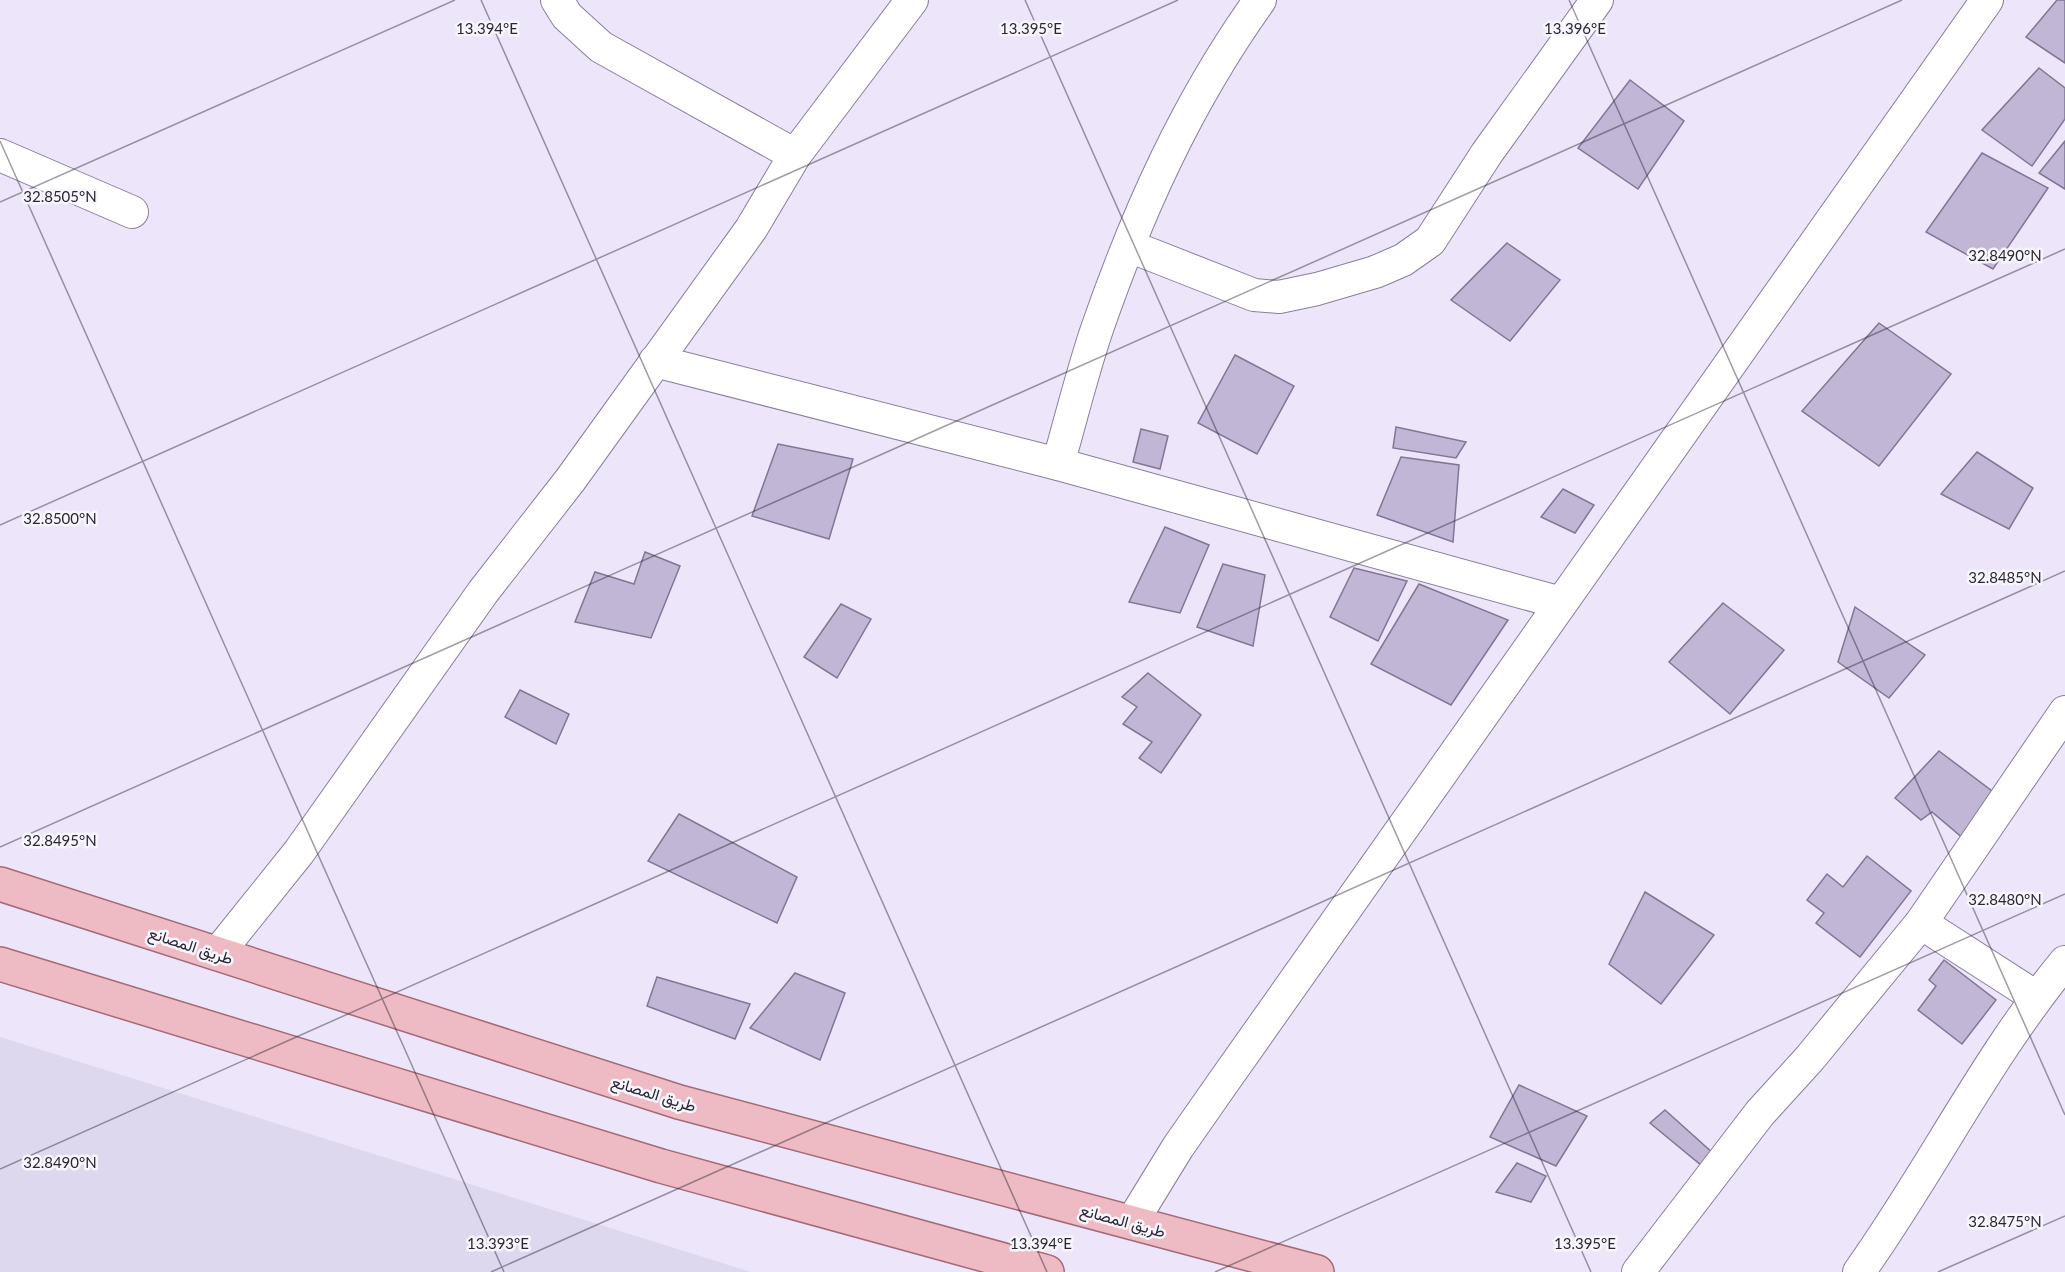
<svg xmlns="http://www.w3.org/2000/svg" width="2065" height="1272" viewBox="0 0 2065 1272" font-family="Lato,Vazirmatn,sans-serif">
<rect width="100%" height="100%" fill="#ede6fa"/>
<!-- industrial -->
<path fill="#ddd8ee" d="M0,1037L751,1272H0Z"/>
<!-- building -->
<g fill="#c2b6d7" stroke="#817694" stroke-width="1.5">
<path d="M2057,0H2065V63L2026,37Z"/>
<path d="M2039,68L2065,88V119L2032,166L1982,130Z"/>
<path d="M1630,80L1684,121L1638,189L1578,148Z"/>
<path d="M2065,141V189L2039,173Z"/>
<path d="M1982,153L2048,188L1993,269L1926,232Z"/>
<path d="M1507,243L1560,280L1510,341L1451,300Z"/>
<path d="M1879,323L1951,374L1879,466L1802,411Z"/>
<path d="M1235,355L1294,386L1257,454L1198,423Z"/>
<path d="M1396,427L1466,442L1456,458L1393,448Z"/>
<path d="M1141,429L1168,436L1160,469L1133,462Z"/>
<path d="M778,444L853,459L829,539L752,516Z"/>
<path d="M1977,452L2033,488L2009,529L1941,494Z"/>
<path d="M1401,457L1459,465L1453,542L1377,515Z"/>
<path d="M1563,489L1594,505L1575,533L1541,517Z"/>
<path d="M1165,527L1209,545L1180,613L1129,602Z"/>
<path d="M645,552L680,566L651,638L575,622L595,572L634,584Z"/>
<path d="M1223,564L1265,575L1253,646L1197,627Z"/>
<path d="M1354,568L1407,581L1378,641L1330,617Z"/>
<path d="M1419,584L1508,620L1451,705L1371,664Z"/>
<path d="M1723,603L1784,650L1730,714L1669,662Z"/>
<path d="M841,604L871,619L837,678L804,657Z"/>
<path d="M1855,607L1925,655L1889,698L1838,662Z"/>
<path d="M1148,673L1201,715L1161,773L1139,758L1152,742L1123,724L1137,707L1122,697Z"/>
<path d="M520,690L569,714L556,744L505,717Z"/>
<path d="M1939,751L1992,791L1964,839L1932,812L1921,820L1895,798Z"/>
<path d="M679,814L797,877L777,923L648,861Z"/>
<path d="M1867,856L1911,891L1860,957L1816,923L1824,913L1807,900L1827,874L1843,887Z"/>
<path d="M1645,892L1714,935L1661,1004L1609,964Z"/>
<path d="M1944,960L1996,1000L1962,1044L1918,1010L1936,986L1929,980Z"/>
<path d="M795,973L845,993L820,1060L750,1028Z"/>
<path d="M657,977L750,1004L735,1039L647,1006Z"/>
<path d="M1519,1085L1587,1116L1556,1166L1490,1137Z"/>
<path d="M1665,1110L1715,1155L1707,1170L1650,1123Z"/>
<path d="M1517,1163L1546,1176L1531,1202L1496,1192Z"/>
</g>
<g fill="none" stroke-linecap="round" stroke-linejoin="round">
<!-- minor casing -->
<g stroke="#897e9c" stroke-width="34">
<g id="minor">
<path d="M557,0L567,16L601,47L795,155"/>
<path d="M0,155L132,212"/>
<path d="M1129,246L1254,295L1279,297L1317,289L1375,272L1403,260L1430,241L1487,153L1597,0"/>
<path d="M655,361L1058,464L1561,603"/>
<path d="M1058,464C1071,419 1082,373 1097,329C1138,211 1187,102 1260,0"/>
<path d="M1921,923L2036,997"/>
<path d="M218,953L299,852L483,592L571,479L751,229L795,155L912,0"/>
<path d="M1132,1222L1178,1147L1222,1084L1987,0"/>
<path d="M1638,1272L1760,1113L1810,1058L1921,923L2065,712"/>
<path d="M1859,1272C1931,1171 1986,1058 2065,962"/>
</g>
</g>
<!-- primary casing -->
<g stroke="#a36a77" stroke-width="36">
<g id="primary">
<path d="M0,884L679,1102L1317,1272"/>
<path d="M0,964L661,1166L1047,1272"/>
</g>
</g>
<!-- minor -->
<use href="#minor" stroke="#fff" stroke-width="32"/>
<!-- primary -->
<use href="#primary" stroke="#eebbc4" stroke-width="33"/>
</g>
<!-- ticks -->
<path fill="none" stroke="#2b2633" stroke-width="1.5" stroke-opacity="0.45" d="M481,0L1047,1272M1025,0L1591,1272M1569,0L2065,1115M0,141L504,1272M0,202L455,0M0,525L1178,0M0,847L1902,0M0,1169L2065,249M491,1272L2065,571M1215,1272L2065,894M1938,1272L2065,1216"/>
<g text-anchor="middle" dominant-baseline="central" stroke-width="5" stroke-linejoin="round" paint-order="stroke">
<!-- street labels -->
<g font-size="16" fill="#2b2633" stroke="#f8f6fd">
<text transform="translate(191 945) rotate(18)">طريق المصانع</text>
<text transform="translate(654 1093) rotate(17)">طريق المصانع</text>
<text transform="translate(1123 1220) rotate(15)">طريق المصانع</text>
</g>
</g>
<g font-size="15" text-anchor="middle" fill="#2b2633" stroke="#f8f6fd" stroke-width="5" stroke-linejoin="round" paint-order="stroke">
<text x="487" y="34">13.394°E</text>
<text x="1031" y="34">13.395°E</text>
<text x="1575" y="34">13.396°E</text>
<text x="60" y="202">32.8505°N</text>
<text x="2005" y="261">32.8490°N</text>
<text x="60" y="524">32.8500°N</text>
<text x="2005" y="583">32.8485°N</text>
<text x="60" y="846">32.8495°N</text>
<text x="2005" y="905">32.8480°N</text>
<text x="60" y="1168">32.8490°N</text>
<text x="2005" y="1227">32.8475°N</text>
<text x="498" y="1249">13.393°E</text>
<text x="1041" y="1249">13.394°E</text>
<text x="1585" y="1249">13.395°E</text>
</g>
</svg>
